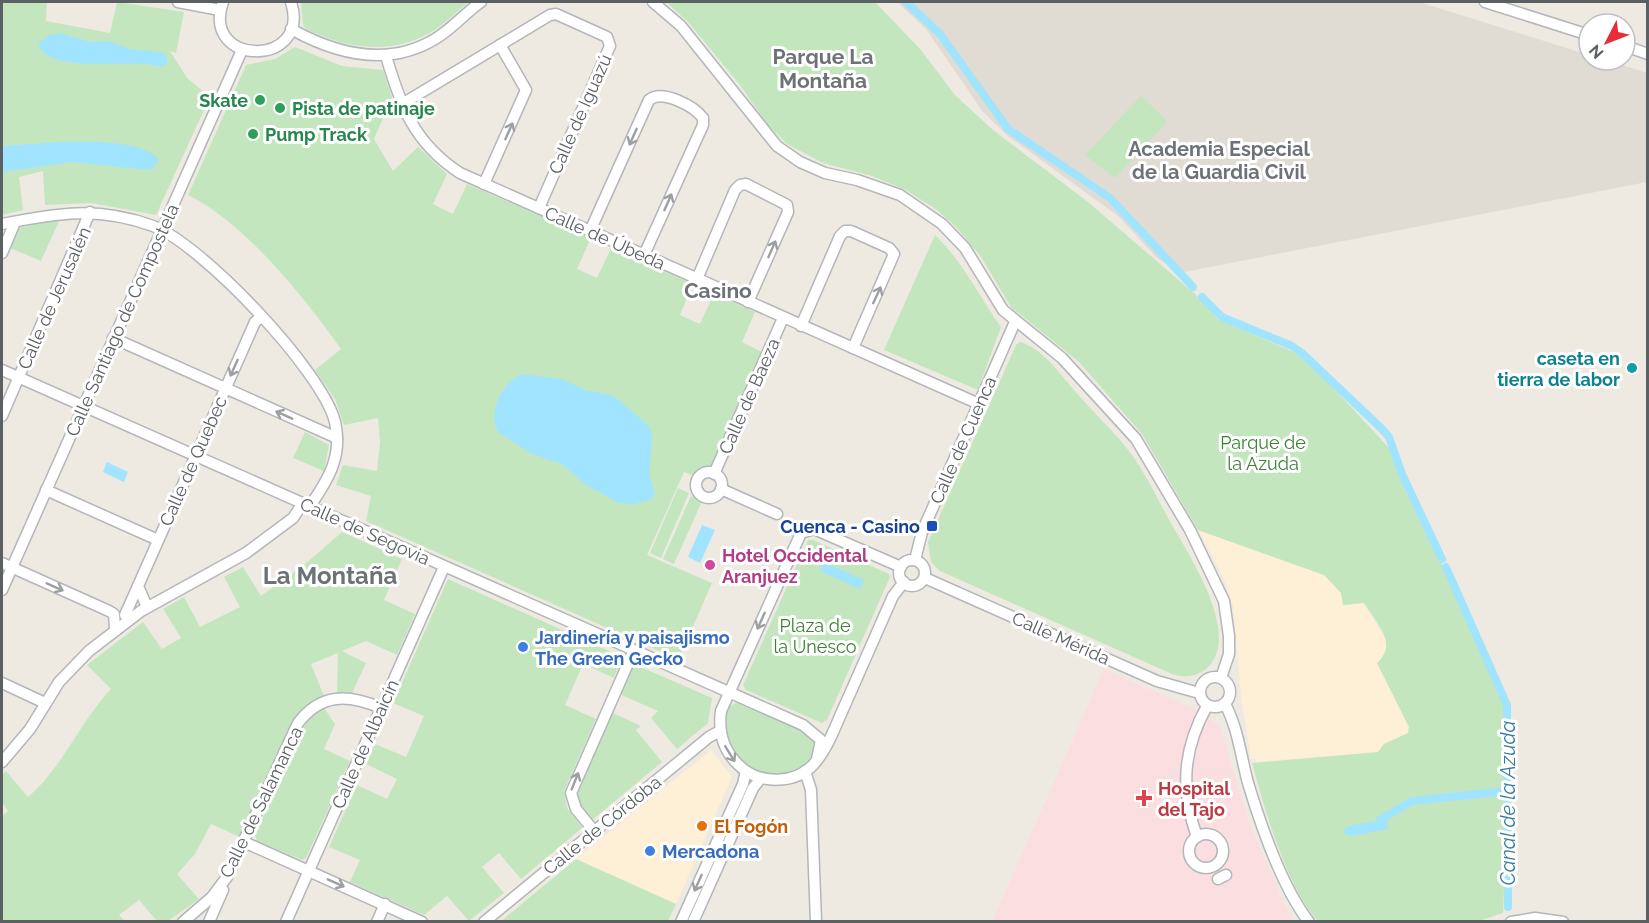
<svg xmlns="http://www.w3.org/2000/svg" width="1649" height="923" viewBox="0 0 1649 923" font-family="Raleway,sans-serif">
<rect width="100%" height="100%" fill="#eeeae2"/>
<!-- commercial -->
<g fill="#feefd7">
<path d="M1198,530L1324,575L1341,593L1343,605L1364,603L1387,642V652L1377,663L1409,727L1407,734L1384,744L1379,752L1256,762V759H1251L1241,696L1233,605L1223,577Z"/>
<path d="M711,750L732,777L676,904L576,859Z"/>
</g>
<!-- education -->
<path fill="#e0dbd3" d="M897,2H1419L1589,55V60H1607L1647,73V182L1179,273L1157,258L1118,216L1008,136L983,112L926,29Z"/>
<!-- medical -->
<path fill="#fbdedf" d="M1104,669L1203,713L1220,727L1249,822L1292,921L992,922Z"/>
<!-- green -->
<g fill="#c4e6be">
<path d="M2,2H47L46,21L110,33L117,2L184,12L176,53L170,51L187,78L210,97L156,215L91,203L45,205L43,171L19,177L23,210L2,215Z"/>
<path d="M301,2H469C458,10 448,21 436,29C394,56 349,50 306,29L303,25Z"/>
<path d="M666,2H875L921,50L955,95L993,130L1088,202L1195,294L1218,319L1296,353L1325,379L1390,449L1404,488L1444,569L1505,706L1507,811L1503,913L1476,922H1319C1287,889 1264,807 1252,763L1378,752L1384,744L1408,733L1409,727L1377,663C1399,643 1376,623 1364,603L1343,605L1341,593L1324,575L1198,530L1142,434L1079,362L1011,307L981,257L957,228L937,210L906,190L872,176L823,163L787,144L767,124L740,85L688,22Z"/>
<path d="M295,47L342,66L383,70L392,97L374,139L393,171L418,147L447,174L433,204L453,214L467,184L591,238L577,269L597,278L611,248L693,284L680,315L700,324L714,293L755,312L742,342L762,352L712,465L700,470L694,476L684,472L647,555L712,583L680,656L677,655L675,658L366,521L371,496L336,485L343,465L377,471L380,442L378,418L344,425L335,399L315,370L341,349C304,297 245,223 188,195L246,65L275,59Z"/>
<path d="M1141,96L1166,120V123L1115,178L1085,155Z"/>
<path d="M60,219L41,261L10,248L19,228Z"/>
<path d="M935,235C963,262 979,296 1001,327L978,390L884,350Z"/>
<path d="M1020,342C1042,348 1060,374 1074,390C1093,412 1115,432 1132,455C1147,476 1158,500 1171,523C1188,554 1244,637 1206,669C1196,677 1184,678 1172,674L940,571L931,562L928,542L1016,345Z"/>
<path d="M305,432L329,445L324,471L293,458Z"/>
<path d="M678,488L689,493L661,558L650,553Z"/>
<path d="M691,496L702,501L674,564L663,559Z"/>
<path d="M342,532L402,559L384,600L415,614L397,655L366,641L342,651L366,663L352,693H337L338,653L311,664L324,696L308,705L295,719L242,838L211,824L195,854L177,874L199,899L168,921H157L139,900L119,915L125,921H2V816L8,811L2,802V775L6,771L28,797C63,767 79,723 111,689L87,665L143,622L162,649L181,638L163,609L184,597L200,627L240,607L224,577L243,567L261,596L304,565Z"/>
<path d="M808,540H813L889,574L890,577L827,720L822,723L746,690L743,685Z"/>
<path d="M448,579L618,655L621,659L614,678L583,664L565,705L596,719L564,791L567,808L582,828L521,879L499,853L482,867L504,893L469,921L447,896L424,915L350,882L360,860L329,847L357,785L387,799L397,779L366,764L375,744L406,757L424,716L393,703Z"/>
<path d="M634,664L712,698L708,723L677,749L651,718L658,711L619,694Z"/>
<path d="M738,702L815,736L820,744C817,749 815,756 811,760C778,801 711,756 728,707Z"/>
<path d="M324,708L335,724L324,749L350,761L306,858L302,860L257,841L255,835L303,728L313,714Z"/>
<path d="M611,712L641,726L636,730L662,762L591,821L579,807L575,796Z"/>
<path d="M576,859L676,904L668,921H501Z"/>
</g>
<!-- water -->
<g fill="#a1e4ff">
<path d="M61,33L89,42L110,41L129,49L162,52L167,56V64L161,67C135,56 49,77 38,44L49,35Z"/>
<path d="M57,142C81,142 145,139 159,160L152,169L147,170L73,162L2,172V146Z"/>
<path d="M522,374L562,379L585,390L614,396L649,426L652,437L649,474L655,494L652,499L634,504L619,503L586,485L562,464L532,454L498,432C487,412 503,382 522,374Z"/>
<path d="M107,462L128,472L124,482L103,472Z"/>
<path d="M702,525L715,530L700,563L688,557Z"/>
<path d="M824,562L864,580L860,589L820,571Z"/>
<path d="M1386,819L1388,829L1352,836L1345,834L1344,830L1348,826Z"/>
</g>
<g fill="none" stroke-linecap="round" stroke-linejoin="round">
<!-- canal -->
<g stroke="#a1e4ff" stroke-width="8">
<path d="M906,2L940,34L1008,129L1110,198L1193,287"/>
<path d="M1202,297L1222,317L1292,346L1303,354L1382,429L1389,437L1402,474L1442,559"/>
<path d="M1446,567L1507,705L1508,907"/>
<path d="M1381,823L1380,820L1412,801L1507,791"/>
</g>
<!-- minor casing -->
<g stroke="#b3b6ba" stroke-width="13">
<g id="minor">
<path d="M178,2L220,10"/>
<path d="M223,2C200,67 312,68 291,2"/>
<path d="M653,2L681,26L777,146L800,162L825,173L857,180L900,195L942,224L965,248L1003,310L1062,358L1136,439L1190,530L1224,601L1229,636V654L1221,678"/>
<path d="M1485,2L1589,35"/>
<path d="M291,29C336,54 387,68 435,39C452,29 465,13 481,2"/>
<path d="M1625,46L1648,54"/>
<path d="M386,56C401,107 414,143 460,173L979,404"/>
<path d="M402,104L550,15L556,14L607,37L610,46L539,208"/>
<path d="M484,184L526,90L500,45"/>
<path d="M2,224C57,213 98,206 153,226C202,244 323,372 335,422C343,456 328,480 310,506"/>
<path d="M590,231L649,100C662,89 694,106 703,118V125L644,255"/>
<path d="M2,253L15,222"/>
<path d="M697,279L735,190L740,185L746,184L787,205L788,212L748,302"/>
<path d="M801,326L840,236L845,231H851L889,248L894,254L853,348"/>
<path d="M113,338L337,438"/>
<path d="M2,370L803,725L821,740L817,759"/>
<path d="M2,416L90,212"/>
<circle cx="709" cy="485" r="13"/>
<path d="M714,474L783,318"/>
<path d="M721,489L777,514"/>
<path d="M46,490L158,540"/>
<path d="M915,560L922,532L1015,322"/>
<circle cx="912" cy="573" r="13"/>
<path d="M2,563L109,611L114,614L115,629"/>
<path d="M901,567L814,529L801,533L721,711C718,733 724,753 742,768C761,784 795,784 813,765C828,749 836,724 845,705C861,668 877,632 893,596L904,582"/>
<path d="M925,578L1157,681L1199,693"/>
<path d="M2,590L242,50"/>
<path d="M147,607L138,586L255,322L261,317"/>
<path d="M125,615L138,586"/>
<circle cx="1215" cy="692" r="15"/>
<path d="M2,683L45,703"/>
<path d="M1225,704C1238,728 1241,757 1248,783C1261,826 1281,886 1309,922"/>
<path d="M2,762L30,729L59,682L89,651L141,611L246,553L293,518L303,503"/>
<path d="M805,771L811,790L816,922"/>
<path d="M594,831L576,809L571,793L634,650"/>
<circle cx="1206" cy="851" r="17"/>
<path d="M1197,837C1180,789 1183,749 1207,706"/>
<path d="M242,848L244,842L422,922"/>
<path d="M1218,879L1226,875"/>
<path d="M183,922L212,897L227,877L298,723C321,693 348,694 381,708"/>
<path d="M209,922L223,890"/>
<path d="M286,922L444,567"/>
<path d="M377,922L385,904"/>
<path d="M484,922L709,737L720,731"/>
<path d="M681,922L743,784L746,771"/>
<path d="M693,922L753,788L761,778"/>
<path d="M1511,922L1535,918L1563,922"/>
</g>
</g>
<!-- minor -->
<use href="#minor" stroke="#fff" stroke-width="10"/>
</g>
<!-- one-way arrows -->
<defs><path id="oneway-shaft" d="M-6 0H5M1.5-3L5.5 0L1.5 3" fill="none" stroke-width="1.6" stroke-linecap="round" stroke-linejoin="round" transform="scale(1.5)"/></defs>
<g stroke="#9da0a1">
<use href="#oneway-shaft" transform="translate(509 131) rotate(-66)"/>
<use href="#oneway-shaft" transform="translate(633 137) rotate(114)"/>
<use href="#oneway-shaft" transform="translate(668 202) rotate(-66)"/>
<use href="#oneway-shaft" transform="translate(772 249) rotate(-66)"/>
<use href="#oneway-shaft" transform="translate(877 295) rotate(-65)"/>
<use href="#oneway-shaft" transform="translate(234 368) rotate(114)"/>
<use href="#oneway-shaft" transform="translate(284 415) rotate(-156)"/>
<use href="#oneway-shaft" transform="translate(55 587) rotate(24)"/>
<use href="#oneway-shaft" transform="translate(761 621) rotate(114)"/>
<use href="#oneway-shaft" transform="translate(730 754) rotate(58)"/>
<use href="#oneway-shaft" transform="translate(575 781) rotate(-68)"/>
<use href="#oneway-shaft" transform="translate(336 883) rotate(24)"/>
<use href="#oneway-shaft" transform="translate(698 883) rotate(114)"/>
</g>
<!-- markers -->
<g fill="#2e9e5b" stroke="#fff" stroke-width="2">
<circle cx="260" cy="100" r="6"/>
<circle cx="280" cy="108" r="6"/>
<circle cx="253" cy="134" r="6"/>
</g>
<circle fill="#0f9aa8" stroke="#fff" stroke-width="2" cx="1632" cy="368" r="6"/>
<rect fill="#1a4fb4" stroke="#fff" stroke-width="2" x="926" y="520" width="12" height="12" rx="3"/>
<circle fill="#d1479c" stroke="#fff" stroke-width="2" cx="710" cy="565" r="6"/>
<g fill="#3f7fe0" stroke="#fff" stroke-width="2">
<circle cx="523" cy="647" r="6"/>
<circle cx="650" cy="851" r="6"/>
</g>
<path fill="#e0444e" stroke="#fff" stroke-width="2" d="M1141 789h6v6h6v6h-6v6h-6v-6h-6v-6h6z"/>
<circle fill="#e8710a" stroke="#fff" stroke-width="2" cx="702" cy="826" r="6"/>
<g text-anchor="middle" dominant-baseline="central" stroke-width="6" stroke-linejoin="round" paint-order="stroke">
<!-- leisure labels -->
<g font-size="18" font-weight="bold" fill="#27864d" stroke="#fff" text-anchor="start">
<text x="248" y="100" text-anchor="end">Skate</text>
<text x="292" y="108">Pista de patinaje</text>
<text x="265" y="134">Pump Track</text>
</g>
<!-- street labels -->
<g font-size="18" fill="#5b6063" stroke="#fff">
<text transform="translate(580 114) rotate(-66)">Calle de Iguazú</text>
<text transform="translate(605 238) rotate(24)">Calle de Úbeda</text>
<text transform="translate(54 298) rotate(-66)">Calle de Jerusalén</text>
<text transform="translate(122 320) rotate(-66)">Calle Santiago de Compostela</text>
<text transform="translate(749 396) rotate(-66)">Calle de Baeza</text>
<text transform="translate(963 440) rotate(-66)">Calle de Cuenca</text>
<text transform="translate(193 461) rotate(-66)">Calle de Quebec</text>
<text transform="translate(365 531) rotate(24)">Calle de Segovia</text>
<text transform="translate(1061 638) rotate(24)">Calle Mérida</text>
<text transform="translate(365 744) rotate(-66)">Calle de Albaicín</text>
<text transform="translate(261 802) rotate(-64)">Calle de Salamanca</text>
<text transform="translate(602 825) rotate(-39)">Calle de Córdoba</text>
</g>
<!-- culture labels -->
<g font-size="18" font-weight="bold" fill="#0d838f" stroke="#fff" text-anchor="end">
<text x="1620" y="358">caseta en<tspan x="1620" dy="21">tierra de labor</tspan></text>
</g>
<!-- park labels -->
<g font-size="18" fill="#3b8233" stroke="#fff">
<text x="1263" y="442">Parque de<tspan x="1263" dy="21">la Azuda</tspan></text>
<text x="815" y="625">Plaza de<tspan x="815" dy="21">la Unesco</tspan></text>
</g>
<!-- transit labels -->
<g font-size="18" font-weight="bold" fill="#164399" stroke="#fff" text-anchor="end">
<text x="920" y="526">Cuenca - Casino</text>
</g>
<!-- hotel labels -->
<g font-size="18" font-weight="bold" fill="#b23c85" stroke="#fff" text-anchor="start">
<text x="722" y="555">Hotel Occidental<tspan x="722" dy="21">Aranjuez</tspan></text>
</g>
<!-- shop labels -->
<g font-size="18" font-weight="bold" fill="#366cbe" stroke="#fff" text-anchor="start">
<text x="535" y="637">Jardinería y paisajismo<tspan x="535" dy="21">The Green Gecko</tspan></text>
<text x="662" y="851">Mercadona</text>
</g>
<!-- health labels -->
<g font-size="18" font-weight="bold" fill="#be3a42" stroke="#fff" text-anchor="start">
<text x="1158" y="788">Hospital<tspan x="1158" dy="21">del Tajo</tspan></text>
</g>
<!-- food labels -->
<g font-size="18" font-weight="bold" fill="#c56008" stroke="#fff" text-anchor="start">
<text x="714" y="826">El Fogón</text>
</g>
<!-- neighbourhood labels -->
<g font-size="20" font-weight="bold" fill="#6c7275" stroke="#fff">
<text x="1219" y="149">Academia Especial<tspan x="1219" dy="23">de la Guardia Civil</tspan></text>
</g>
<!-- water labels -->
<g font-size="20" font-style="italic" fill="#397a9f" stroke="#fff">
<text transform="translate(1508 803) rotate(-90)">Canal de la Azuda</text>
</g>
<!-- quarter labels -->
<g font-size="21" font-weight="bold" fill="#6c7275" stroke="#fff">
<text x="823" y="56">Parque La<tspan x="823" dy="24">Montaña</tspan></text>
<text x="718" y="290">Casino</text>
</g>
<!-- district labels -->
<g font-size="24" font-weight="bold" fill="#6c7275" stroke="#fff">
<text x="330" y="575">La Montaña</text>
</g>
</g>
<!-- border -->
<rect width="1649" height="923" fill="none" stroke="#5b6063" stroke-width="6"/>
<!-- north arrow -->
<g transform="translate(1607 42) rotate(228)"><circle r="28" fill="#ffffff" stroke="#bdbfc1" stroke-width="1.5"/>
<path d="M0-4.5L10 22L0 15L-10 22Z" fill="#ea2c39"/>
<text y="-9" font-size="16" font-weight="bold" text-anchor="middle" fill="#5b6063">N</text>
</g>
</svg>
